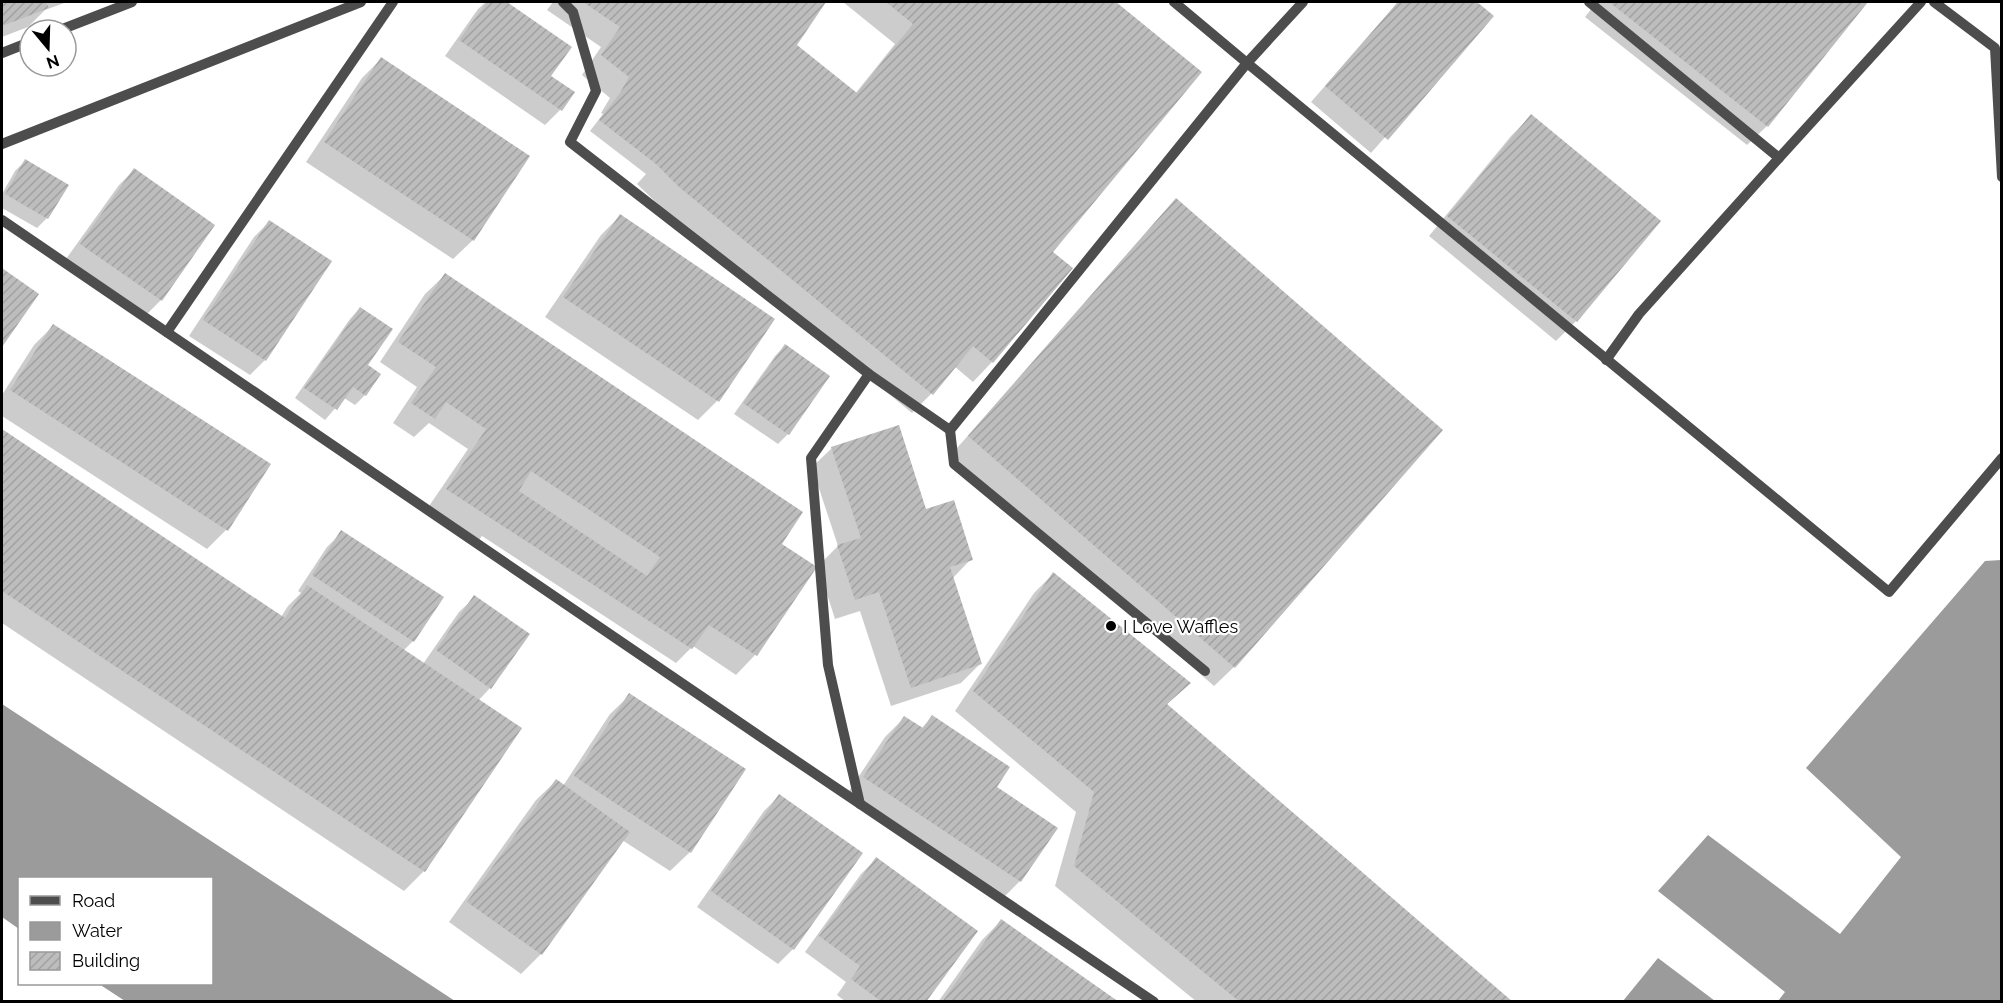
<svg xmlns="http://www.w3.org/2000/svg" width="2003" height="1003" viewBox="0 0 2003 1003" font-family="Raleway,sans-serif">
<defs>
<pattern id="building-hatch" width="6" height="6" patternUnits="userSpaceOnUse" patternTransform="scale(1.5)"><rect width="6" height="6" fill="#bdbdbd"/><path d="M-1 1l2-2M0 6l6-6M5 7l2-2" fill="none" stroke="#a1a1a1"/></pattern>
</defs>
<rect width="100%" height="100%" fill="#fff"/>
<!-- water -->
<g fill="#9b9b9b">
<path d="M2001,560V1001H1778L1785,992L1658,891L1708,835L1840,934L1901,857L1806,768L1985,561Z"/>
<path d="M2,704L455,1001H125L99,984H212V878H20L19,929L2,917Z"/>
<path d="M1658,958L1715,1001H1623Z"/>
</g>
<!-- shadow -->
<g fill="#0003">
<path d="M2,2H67L45,10L28,27L2,37Z"/>
<path d="M486,2H504L570,47L549,77L573,92L560,110L545,125L445,56L478,9Z"/>
<path d="M553,2H825L795,45L855,94L895,44L843,2H1114L1200,72L1051,252L992,362L973,382L954,366L931,394L912,413L660,206L637,184L646,174L590,131L603,114L601,113L610,98L582,75L601,47L547,10Z"/>
<path d="M1398,2H1475L1492,16L1371,153L1311,102Z"/>
<path d="M1597,2H1866L1767,126L1747,145L1585,17Z"/>
<path d="M381,59L473,240L453,259L306,162L362,78Z"/>
<path d="M1531,116L1659,221L1576,321L1556,341L1429,236L1511,136Z"/>
<path d="M25,161L47,218L37,228L2,208V194L15,171Z"/>
<path d="M134,170L161,300L146,315L66,259L119,185Z"/>
<path d="M1176,200L1234,667L1214,686L950,456L1157,220Z"/>
<path d="M620,216L717,401L698,420L545,317L601,235Z"/>
<path d="M269,222L265,360L250,375L189,336L254,237Z"/>
<path d="M2,270L37,294L2,344Z"/>
<path d="M445,275L780,544L815,567L755,655L736,675L693,646L676,663L482,536L478,541L427,509L468,449L429,423L414,437L393,423L417,387L380,362L425,294Z"/>
<path d="M360,308L366,366L365,395L355,405L344,398L325,420L295,398L350,319Z"/>
<path d="M53,326L226,530L207,549L2,416V395L34,345Z"/>
<path d="M785,346L788,434L778,444L734,414L775,356Z"/>
<path d="M2,431L281,617L288,606L301,593L298,591L327,547L342,532L413,641L403,651L423,664L459,612L475,597L490,688L478,701L519,729L424,871L404,891L2,623Z"/>
<path d="M832,448L926,511L971,559L952,579L980,664L961,683L891,706L860,611L835,619L818,566L838,546L812,467Z"/>
<path d="M1053,574L1189,683L1166,705L1511,1002H1197L1055,886L1076,812L955,711L1034,593Z"/>
<path d="M630,695L690,852L670,871L622,840L541,954L521,974L449,922L536,800L556,781L563,786L610,714Z"/>
<path d="M905,717L921,729L932,717L995,787L1055,828L1020,881L1000,901L845,797L885,737Z"/>
<path d="M779,796L793,949L778,964L697,907L764,811Z"/>
<path d="M876,859L925,1002H846L837,995L846,982L805,952L861,874Z"/>
<path d="M1001,921L1116,1002H938L982,940Z"/>
</g>
<!-- building -->
<g fill="url(#building-hatch)" fill-rule="evenodd">
<path d="M2,2H46L49,8L2,26Z"/>
<path d="M487,2H507L572,47L551,76L575,92L562,111L459,40Z"/>
<path d="M583,2H826L797,45L857,93L913,24L886,2H1116L1202,72L1053,252L1073,268L993,363L973,346L933,395L679,187L656,164L599,120L620,93L629,77L601,55L620,27Z"/>
<path d="M1398,2H1477L1494,16L1388,140L1325,86Z"/>
<path d="M1609,2H1868L1768,127Z"/>
<path d="M381,57L530,156L474,241L324,142Z"/>
<path d="M1531,114L1661,221L1577,322L1447,216Z"/>
<path d="M25,159L69,185L48,219L5,194Z"/>
<path d="M134,168L215,225L162,301L80,244Z"/>
<path d="M1176,198L1443,430L1235,668L968,436Z"/>
<path d="M620,214L775,319L719,402L563,297Z"/>
<path d="M269,220L332,261L266,361L203,320Z"/>
<path d="M2,268L39,294L2,347Z"/>
<path d="M445,273L803,512L782,544L817,567L757,656L709,625L692,649L446,489L486,429L446,402L435,419L411,403L436,367L398,342ZM531,471L660,557L647,576L519,491Z"/>
<path d="M360,307L393,329L368,365L381,374L366,396L353,387L337,410L304,388Z"/>
<path d="M53,324L271,464L228,531L10,390Z"/>
<path d="M785,344L830,376L789,435L743,403Z"/>
<path d="M899,425L926,509L954,500L973,560L950,567L982,664L911,688L879,592L855,600L837,545L861,538L831,447Z"/>
<path d="M2,429L285,618L307,585L522,728L425,872L2,591Z"/>
<path d="M341,530L444,597L414,642L312,575Z"/>
<path d="M1053,572L1191,683L1167,704L1513,1002H1240L1074,866L1094,792L973,691Z"/>
<path d="M474,595L530,634L491,689L436,650Z"/>
<path d="M629,693L746,769L691,853L574,776Z"/>
<path d="M932,715L1010,767L997,787L1058,828L1021,882L863,777L904,716L923,728Z"/>
<path d="M556,779L630,832L542,955L467,902Z"/>
<path d="M779,794L863,853L794,950L711,891Z"/>
<path d="M876,857L978,931L926,1002H882L851,979L860,966L819,936Z"/>
<path d="M1001,919L1119,1002H942Z"/>
</g>
<g fill="none" stroke-linecap="round" stroke-linejoin="round">
<!-- minor -->
<g stroke="#4d4d4d" stroke-width="10">
<path d="M563,2L573,12L596,91L570,142L869,374L950,430L1247,63L1174,2"/>
<path d="M1303,2L1247,63L1889,592L2002,458"/>
<path d="M1589,2L1779,158"/>
<path d="M1934,2L1995,48L2002,177"/>
<path d="M60,30L132,2"/>
<path d="M2,53L30,42"/>
<path d="M2,144L361,2"/>
<path d="M2,220L780,750L1154,1002"/>
<path d="M167,332L393,2"/>
<path d="M1606,360L1639,314L1779,158L1921,2"/>
<path d="M950,430L954,464L1205,671"/>
<path d="M860,804L828,665L811,458L869,374"/>
</g>
</g>
<!-- markers -->
<circle fill="#000" stroke="#fff" stroke-width="2" cx="1111" cy="626" r="6"/>
<g text-anchor="middle" dominant-baseline="central" stroke-width="4.5" stroke-linejoin="round" paint-order="stroke">
<!-- poi labels -->
<g font-size="18" fill="#000" stroke="#fff" text-anchor="start">
<text x="1123" y="626">I Love Waffles</text>
</g>
</g>
<!-- border -->
<rect width="2003" height="1003" fill="none" stroke="#000000" stroke-width="6"/>
<!-- legend -->
<rect x="18" y="877" width="195" height="108" fill="#ffffff" stroke="#999999" stroke-width="1.5"/>
<rect x="30" y="896" width="30" height="9" fill="#4d4d4d" stroke="#999999" stroke-width="1.5"/>
<text x="72" y="907" font-size="18" fill="#000000">Road</text>
<rect x="30" y="922" width="30" height="18" fill="#9b9b9b" stroke="#999999" stroke-width="1.5"/>
<text x="72" y="937" font-size="18" fill="#000000">Water</text>
<rect x="30" y="952" width="30" height="18" fill="url(#building-hatch)" stroke="#999999" stroke-width="1.5"/>
<text x="72" y="967" font-size="18" fill="#000000">Building</text>
<!-- north arrow -->
<g transform="translate(48 48) rotate(161)"><circle r="28" fill="#ffffff" stroke="#999999" stroke-width="1.5"/>
<path d="M0-4.5L10 22L0 15L-10 22Z" fill="#000000"/>
<text y="-9" font-size="16" font-weight="bold" text-anchor="middle" fill="#000000">N</text>
</g>
</svg>
